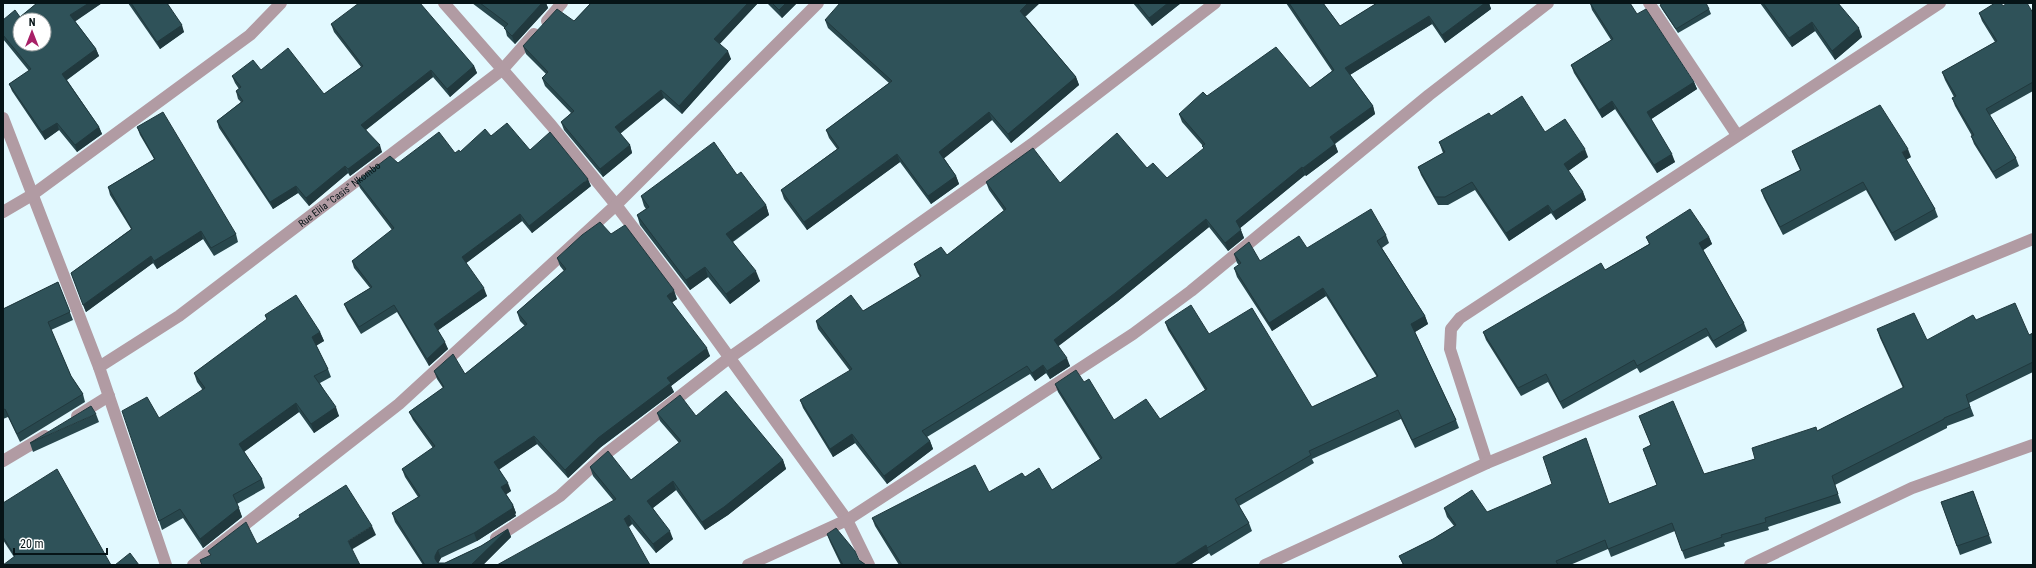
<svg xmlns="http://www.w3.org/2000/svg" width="2036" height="568" viewBox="0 0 2036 568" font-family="'Roboto Condensed',sans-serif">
<rect width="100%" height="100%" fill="#e2f9ff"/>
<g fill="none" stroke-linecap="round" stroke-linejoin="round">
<!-- minor -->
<g stroke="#b19ba3" stroke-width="12">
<path d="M444,3L551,125L616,205L682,292L847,520L869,565"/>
<path d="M1649,3L1737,135"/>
<path d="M547,21L562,3"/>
<path d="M3,118L99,367L166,565"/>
<path d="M3,212L32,195L250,35L281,3"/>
<path id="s1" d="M99,367L179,316L502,70L534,34"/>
<path d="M77,416L109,396"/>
<path d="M3,461L45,436"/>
<path d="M1487,463L1450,349L1451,329L1460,318L1940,3"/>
<path d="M496,538L560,496L607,453L729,358L1032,144L1215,3"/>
<path d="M193,565L399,404L616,205L818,3"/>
<path d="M748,565L847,520L1133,334L1191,291L1429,95L1548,3"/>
<path d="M1265,565L1487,463L2033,239"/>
<path d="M1750,565L1912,488L2033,445"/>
</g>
</g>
<!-- wall -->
<g fill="#28474d">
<path d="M37,3H102L75,21L96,49L99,56L67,80L99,127L102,134L77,152L59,130L45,140L12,91L9,84L29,71L3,39V20L20,17Z"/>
<path d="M128,3H167L184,32L160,49Z"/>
<path d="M472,3H546L548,8L515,44L507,36L505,28Z"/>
<path d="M591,3H758L719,44L731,59L682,114L664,98L620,134L630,145L632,153L603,177L564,130L561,122L571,113L545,86L542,78L546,74L526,54L523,46L574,21Z"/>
<path d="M767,3H797L782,18Z"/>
<path d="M1133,3H1181L1152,26Z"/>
<path d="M1286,3H1323L1340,26L1377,3H1489L1491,9L1445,43L1432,24L1350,75L1373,106L1375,114L1335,144L1338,152L1306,176L1305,175L1240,228L1244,238L1228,251L1209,227L1118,301L1058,346L1070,366L1050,379L1046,373L1035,381L1030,374L927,437L930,441L933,449L887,484L855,443L833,457L803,408L800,400L850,371L818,329L816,321L863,311L920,277L917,272L914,264L947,255L1004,211L989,190L986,182L1060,183L1147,168L1167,178L1204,149L1203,146L1182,122L1179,114L1207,96L1310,88L1332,71Z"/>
<path d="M1590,3L1637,14L1694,82L1697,89L1651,119L1675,162L1657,173L1615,109L1602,118L1574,73L1571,65L1611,40L1592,10Z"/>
<path d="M1760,3H1838L1862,37L1835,60L1815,31L1792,47Z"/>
<path d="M1660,5L1709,9L1711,14L1678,33L1662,9Z"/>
<path d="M2003,6L2033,13V91L1990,115L2016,158L2019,166L1996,179L1974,144L1971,136H1972L1955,106L1952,98L1954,97L1945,80L1942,72L1995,42L1982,21L1979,13Z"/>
<path d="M1026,17L1076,77L1079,85L1011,143L992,120L944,158L956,176L959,184L931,204L900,162L807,230L784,199L781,190L837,149L829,138L826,130L889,83L828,28L825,20Z"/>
<path d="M331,24L474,66L477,73L450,97L433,77L366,130L382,152L350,176L348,173L309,206L298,193L273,209L219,128L217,121L241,102L238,99L236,91L239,89L235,83L232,76L261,70L324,94L361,67L334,32Z"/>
<path d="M1491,116L1545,132L1588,157L1568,171L1583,192L1586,200L1556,220L1551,213L1509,241L1475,190L1448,205H1438L1421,175L1418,167L1443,153L1439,142Z"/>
<path d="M137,127L236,234L238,242L214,256L203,239L157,269L153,263L86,312L71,273L131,229L110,195L108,187L154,159L140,135Z"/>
<path d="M491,136L530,150L591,186L532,233L522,221L466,263L487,296L438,330L448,349L429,366L397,312L361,334L347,311L344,304L370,288L354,268L352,261L392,230L360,188L357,181L398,163L460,152Z"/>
<path d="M1792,151L1911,157L1906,160L1935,209L1938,217L1895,241L1866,190L1783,235L1764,198L1761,190L1800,170L1795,159Z"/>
<path d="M737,175L766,205L769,215L733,242L760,281L730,304L708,277L690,290L640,225L637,215L646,209L644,206L641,196Z"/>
<path d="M611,234L677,299L672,302L710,356L671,386L674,392L601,447L568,478L537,444L499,469L511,491L506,494L513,505L516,513L515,514L516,516L477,541L441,558L438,563H445L481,546L508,529L511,537L483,565H423L395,522L392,513L418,497L405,477L402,469L433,448L413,420L409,412L443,388L437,379L434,371L465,374L525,326L520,321L517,312L564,271L560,266L557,258Z"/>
<path d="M1386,235L1389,243L1382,248L1425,316L1428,324L1415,332L1456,420L1459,428L1415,448L1401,419L1312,459L1314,463L1239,506L1249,523L1252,531L1211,556L1209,553L1190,565H899L875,526L872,518L989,492L1025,477L1052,490L1100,459L1058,392L1055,384L1114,420L1160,419L1205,390L1168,330L1165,322L1209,334L1312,407L1377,377L1326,296L1272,331L1237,277L1234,268L1239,265L1237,263L1234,254L1260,261L1307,248Z"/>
<path d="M1646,237H1709L1712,244L1703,250L1744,323L1747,331L1716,348L1708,336L1640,373L1637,368L1563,409L1548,382L1521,396L1486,340L1483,332L1605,270L1649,244Z"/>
<path d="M58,282L73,320L51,330L71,376L83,394L85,402L20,442L8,417L3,419V309Z"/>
<path d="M265,315L320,332L324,341L316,345L328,369L331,377L320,383L339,416L314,433L299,412L244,452L262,479L265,488L237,504L242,517L203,548L183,518L162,530L159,521L202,389L197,382L194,373L267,320Z"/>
<path d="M1976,320L2029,335L2033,333V372L1969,403L1974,416L1947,426V428L1835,485L1841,503L1768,527L1769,530L1724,543L1725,546L1685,559L1675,531L1611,557L1608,549L1570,565H1403L1399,556L1433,539L1454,526L1447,517L1444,508L1487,512L1609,504L1657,485L1643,449L1651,445L1639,416L1704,474L1755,459L1817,431L1903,388L1880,338L1877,329L1927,340Z"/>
<path d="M657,413L696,416L783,460L786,469L728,515L705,530L676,490L653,508L673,539L656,553L632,524L629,527L613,500L593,476L590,467L631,480L679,443L660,421Z"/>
<path d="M96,414L99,422L33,452L30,443Z"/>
<path d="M1973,491L1992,543L1960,555L1941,502Z"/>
<path d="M3,503L111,565L14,557L3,540Z"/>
<path d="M827,534L859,560L866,565H841L830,542Z"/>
</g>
<!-- shaded-wall -->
<g fill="#21393e">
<path d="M89,3H102L73,23L70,15Z"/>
<path d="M542,3H546L548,8L515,44L512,36Z"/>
<path d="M748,3H758L717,47L714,39Z"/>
<path d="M786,3H797L782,18L779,10Z"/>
<path d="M1028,3H1040L1023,19L1020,11Z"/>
<path d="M1168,3H1181L1152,26L1149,18Z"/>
<path d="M1485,3H1489L1491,9L1445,43L1442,35Z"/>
<path d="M1429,16L1432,24L1348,76L1345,68Z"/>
<path d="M1812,22L1815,31L1792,47L1789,38Z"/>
<path d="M182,25L184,32L160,49L157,42Z"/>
<path d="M1859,28L1862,37L1835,60L1832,51Z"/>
<path d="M96,49L99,56L65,81L62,74Z"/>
<path d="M728,51L731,59L682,114L679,106Z"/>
<path d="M474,66L477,73L450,97L447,89Z"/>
<path d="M431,70L433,77L363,132L361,125Z"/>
<path d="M1076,77L1079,85L1011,143L1008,134Z"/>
<path d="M1694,82L1697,89L1650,120L1647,112Z"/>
<path d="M661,90L664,98L618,135L615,127Z"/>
<path d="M1612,101L1615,109L1602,118L1599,110Z"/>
<path d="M1373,106L1375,114L1332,145L1330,137Z"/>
<path d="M989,112L992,120L942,160L939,152Z"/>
<path d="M57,123L59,130L45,140L42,132Z"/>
<path d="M99,127L102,134L77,152L75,145Z"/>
<path d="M1335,144L1338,152L1306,176L1303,168Z"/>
<path d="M380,145L382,152L350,176L348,169Z"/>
<path d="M630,145L632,153L603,177L600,169Z"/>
<path d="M1585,149L1588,157L1567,172L1564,164Z"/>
<path d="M1908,149L1911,157L1905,160L1902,152Z"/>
<path d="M897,154L900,162L807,230L804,222Z"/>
<path d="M1672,154L1675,162L1657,173L1654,165Z"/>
<path d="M345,166L348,173L309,206L306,198Z"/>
<path d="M1302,167L1305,175L1239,229L1236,221Z"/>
<path d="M956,176L959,184L931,204L928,196Z"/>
<path d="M588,179L591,186L532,233L529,226Z"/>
<path d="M296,186L298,193L273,209L270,202Z"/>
<path d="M1583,192L1586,200L1556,220L1553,212Z"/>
<path d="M766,205L769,215L730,243L726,234Z"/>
<path d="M1548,205L1551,213L1509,241L1506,233Z"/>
<path d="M520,214L522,221L465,264L462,257Z"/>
<path d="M1206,219L1209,227L1118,301L1056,348L1054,340Z"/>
<path d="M1241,230L1244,238L1228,251L1225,243Z"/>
<path d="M201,231L203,239L157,269L154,261Z"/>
<path d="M1709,237L1712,244L1702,251L1699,243Z"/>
<path d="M151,256L153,263L86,312L83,305Z"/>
<path d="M705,267L708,277L690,290L686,280Z"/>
<path d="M756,271L760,281L730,304L726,294Z"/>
<path d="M484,288L487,296L437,331L434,324Z"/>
<path d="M1323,288L1326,296L1272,331L1269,323Z"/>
<path d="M674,290L677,299L670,304L667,296Z"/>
<path d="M1425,316L1428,324L1415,332L1411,324Z"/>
<path d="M320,332L324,341L316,346L312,337Z"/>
<path d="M445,342L448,349L429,366L427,359Z"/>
<path d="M707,348L710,356L671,386L674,392L601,447L568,478L565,470L598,438L667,378Z"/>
<path d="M1067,358L1070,366L1050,379L1047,371Z"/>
<path d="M1043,365L1046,373L1035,381L1032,373Z"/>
<path d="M296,403L299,412L242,453L239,444Z"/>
<path d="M336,407L339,416L314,433L311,424Z"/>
<path d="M852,434L855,443L833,457L830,449Z"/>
<path d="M534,436L537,444L497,471L494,462Z"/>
<path d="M930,441L933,449L887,484L884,476Z"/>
<path d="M783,460L786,469L728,515L705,530L702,522Z"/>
<path d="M673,481L676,490L650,510L647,501Z"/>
<path d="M508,483L511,491L504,496L501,487Z"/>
<path d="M513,505L516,513L515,514L516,516L477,541L474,533Z"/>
<path d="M239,508L242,517L203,548L200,539Z"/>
<path d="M629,515L632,524L628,527L624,519Z"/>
<path d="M372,526L376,535L351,550L348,541Z"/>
<path d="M508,529L511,537L483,565H471Z"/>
<path d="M670,531L673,539L656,553L653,544Z"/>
<path d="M1206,545L1209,553L1190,565H1174Z"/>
<path d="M438,550L441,558L438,564L435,559V556Z"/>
</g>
<!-- building -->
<g fill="#2f5259" stroke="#21393e" fill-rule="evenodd">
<path d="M37,3H89L70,15L96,49L62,74L99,127L75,145L57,123L42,132L9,84L31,69L3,35V20L15,10L20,17ZM20,20H44V44H20Z"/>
<path d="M131,3H167L182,25L157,42Z"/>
<path d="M359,3H420L474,66L447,89L431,70L361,125L380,145L348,169L345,166L306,198L296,186L270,202L217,121L243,101L236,91L241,87L232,76L253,60L261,70L288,48L324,94L363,66L331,24Z"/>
<path d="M480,3H542L512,36L504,28L508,24Z"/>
<path d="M591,3H748L714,39L728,51L679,106L661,90L615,127L630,145L600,169L561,122L574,111L542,78L548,72L523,46L557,9L574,21Z"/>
<path d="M772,3H786L779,10Z"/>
<path d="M840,3H1028L1020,11L1076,77L1008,134L989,112L939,152L956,176L928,196L897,154L804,222L781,190L839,148L826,130L892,81L825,20Z"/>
<path d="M1137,3H1168L1149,18Z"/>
<path d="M1289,3H1323L1340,26L1377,3H1485L1442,35L1429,16L1345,68L1373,106L1330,137L1335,144L1303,168L1302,167L1236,221L1241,230L1225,243L1206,219L1115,293L1054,340L1067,358L1047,371L1043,365L1032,373L1027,366L922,431L930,441L884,476L852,434L830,449L800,400L852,369L816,321L851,295L863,311L921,276L914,264L941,247L947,255L1006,209L986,182L1033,148L1060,183L1117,133L1147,168L1153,163L1167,178L1204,148L1202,146L1205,144L1179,114L1203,92L1207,96L1276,47L1310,88L1334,70Z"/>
<path d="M1590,3H1630L1637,14L1646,9L1694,82L1647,112L1672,154L1654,165L1612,101L1599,110L1571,65L1613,39Z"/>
<path d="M1663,3H1706L1709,9L1676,29L1660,5Z"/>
<path d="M1763,3H1838L1859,28L1832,51L1812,22L1789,38Z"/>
<path d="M1995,3H2001L2003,6L2007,3H2027L2033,13V82L1986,109L2016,158L1993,172L1971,136L1974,135L1952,98L1956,96L1942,72L1997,41L1979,13Z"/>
<path d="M1522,96L1545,132L1565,119L1585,149L1564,164L1583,192L1553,212L1548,205L1506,233L1472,182L1445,197H1435L1418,167L1445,152L1439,142L1489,113L1491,116Z"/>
<path d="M1880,105L1908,149L1902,152L1935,209L1892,233L1863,182L1780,227L1761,190L1801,170L1792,151Z"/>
<path d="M163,112L236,234L211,248L201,231L154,261L151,256L83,305L71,273L132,229L108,187L155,159L137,127Z"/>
<path d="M507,123L530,150L550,132L588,179L529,226L520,214L462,257L484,288L434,324L445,342L427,359L394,305L359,327L344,304L372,287L352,261L394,228L357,181L390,156L398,163L439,132L455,153L459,150L460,152L485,129L491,136Z"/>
<path d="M714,142L737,175L741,172L766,205L726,234L756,271L726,294L705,267L686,280L637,215L649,207L641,196Z"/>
<path d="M1371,209L1386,235L1377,241L1425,316L1411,324L1456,420L1412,440L1398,410L1309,451L1311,455L1235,499L1249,523L1207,548L1206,545L1174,565H902L872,518L975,465L989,492L1022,473L1025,477L1039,468L1052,490L1102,458L1055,384L1076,370L1084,382L1089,379L1114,420L1146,399L1160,419L1207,389L1165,322L1191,305L1209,334L1252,308L1312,407L1378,376L1323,288L1269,323L1234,268L1241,263L1234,254L1249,242L1260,261L1299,236L1307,248Z"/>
<path d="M1690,209L1709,237L1699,243L1744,323L1713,341L1706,328L1637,366L1634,360L1560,402L1546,374L1518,388L1483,332L1601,263L1605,270L1650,244L1646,237Z"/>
<path d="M600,222L611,234L625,225L674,290L667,296L707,348L667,378L671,383L598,438L565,470L534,436L494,462L508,483L501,487L513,505L512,506L513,508L474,533L438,550L435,556V559L438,563H445L481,546L508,529L471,565H425L392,513L420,496L402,469L435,446L409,412L444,387L434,371L453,354L465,374L527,324L517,312L566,269L557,258L582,235Z"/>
<path d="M58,282L70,312L48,322L71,376L83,394L17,434L5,409L3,410V309Z"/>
<path d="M296,295L320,332L312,337L328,369L314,376L336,407L311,424L296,403L239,444L262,479L233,495L239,508L200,539L180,509L159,521L122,411L147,397L159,418L205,388L194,373L267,319L265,315Z"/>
<path d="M2015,303L2029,335L2033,333V362L1966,395L1970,407L1944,418V419L1832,476L1838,494L1765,518L1766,522L1721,535L1722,537L1682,551L1672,523L1608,549L1605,540L1556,561L1558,565H1404L1399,556L1433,539L1456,525L1444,508L1472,490L1487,512L1552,484L1543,457L1586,438L1609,504L1657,485L1643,449L1651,445L1639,416L1673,401L1704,474L1755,459L1752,448L1816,427L1817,431L1904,387L1877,329L1914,313L1927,340L1973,315L1976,320Z"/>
<path d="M726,391L783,460L724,507L702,522L673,481L647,501L670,531L653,544L629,515L624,519L650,565H497L616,499L590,467L608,451L631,480L681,441L657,413L680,395L696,416Z"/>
<path d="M91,406L96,414L30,443Z"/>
<path d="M57,469L111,565H3L15,556L3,537V503Z"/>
<path d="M346,485L372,526L348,541L360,565H202L200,560L211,555L208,551L246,522L257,544L300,517L299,515Z"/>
<path d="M1973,491L1989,535L1957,546L1941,502Z"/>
<path d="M836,528L855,551L859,560L866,565H843L827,534Z"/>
<path d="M130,553L139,565H115Z"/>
</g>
<g text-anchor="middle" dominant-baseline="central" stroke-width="4" stroke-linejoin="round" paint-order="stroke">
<!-- street labels -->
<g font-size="10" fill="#061417" stroke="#fff">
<text stroke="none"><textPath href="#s1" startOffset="296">Rue Elila "Casis" Nkombo</textPath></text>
</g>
</g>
<!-- border -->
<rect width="2036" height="568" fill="none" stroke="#061417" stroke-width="8"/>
<!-- north arrow -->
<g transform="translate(32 32)"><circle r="19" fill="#ffffff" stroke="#9ba1a2"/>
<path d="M0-3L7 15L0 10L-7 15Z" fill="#a82067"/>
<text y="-6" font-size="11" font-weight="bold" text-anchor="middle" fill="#061417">N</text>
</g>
<!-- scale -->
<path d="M14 548v6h93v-6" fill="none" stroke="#061417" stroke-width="2"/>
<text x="20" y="548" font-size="12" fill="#061417" stroke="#ffffff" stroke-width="3" paint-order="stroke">20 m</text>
</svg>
